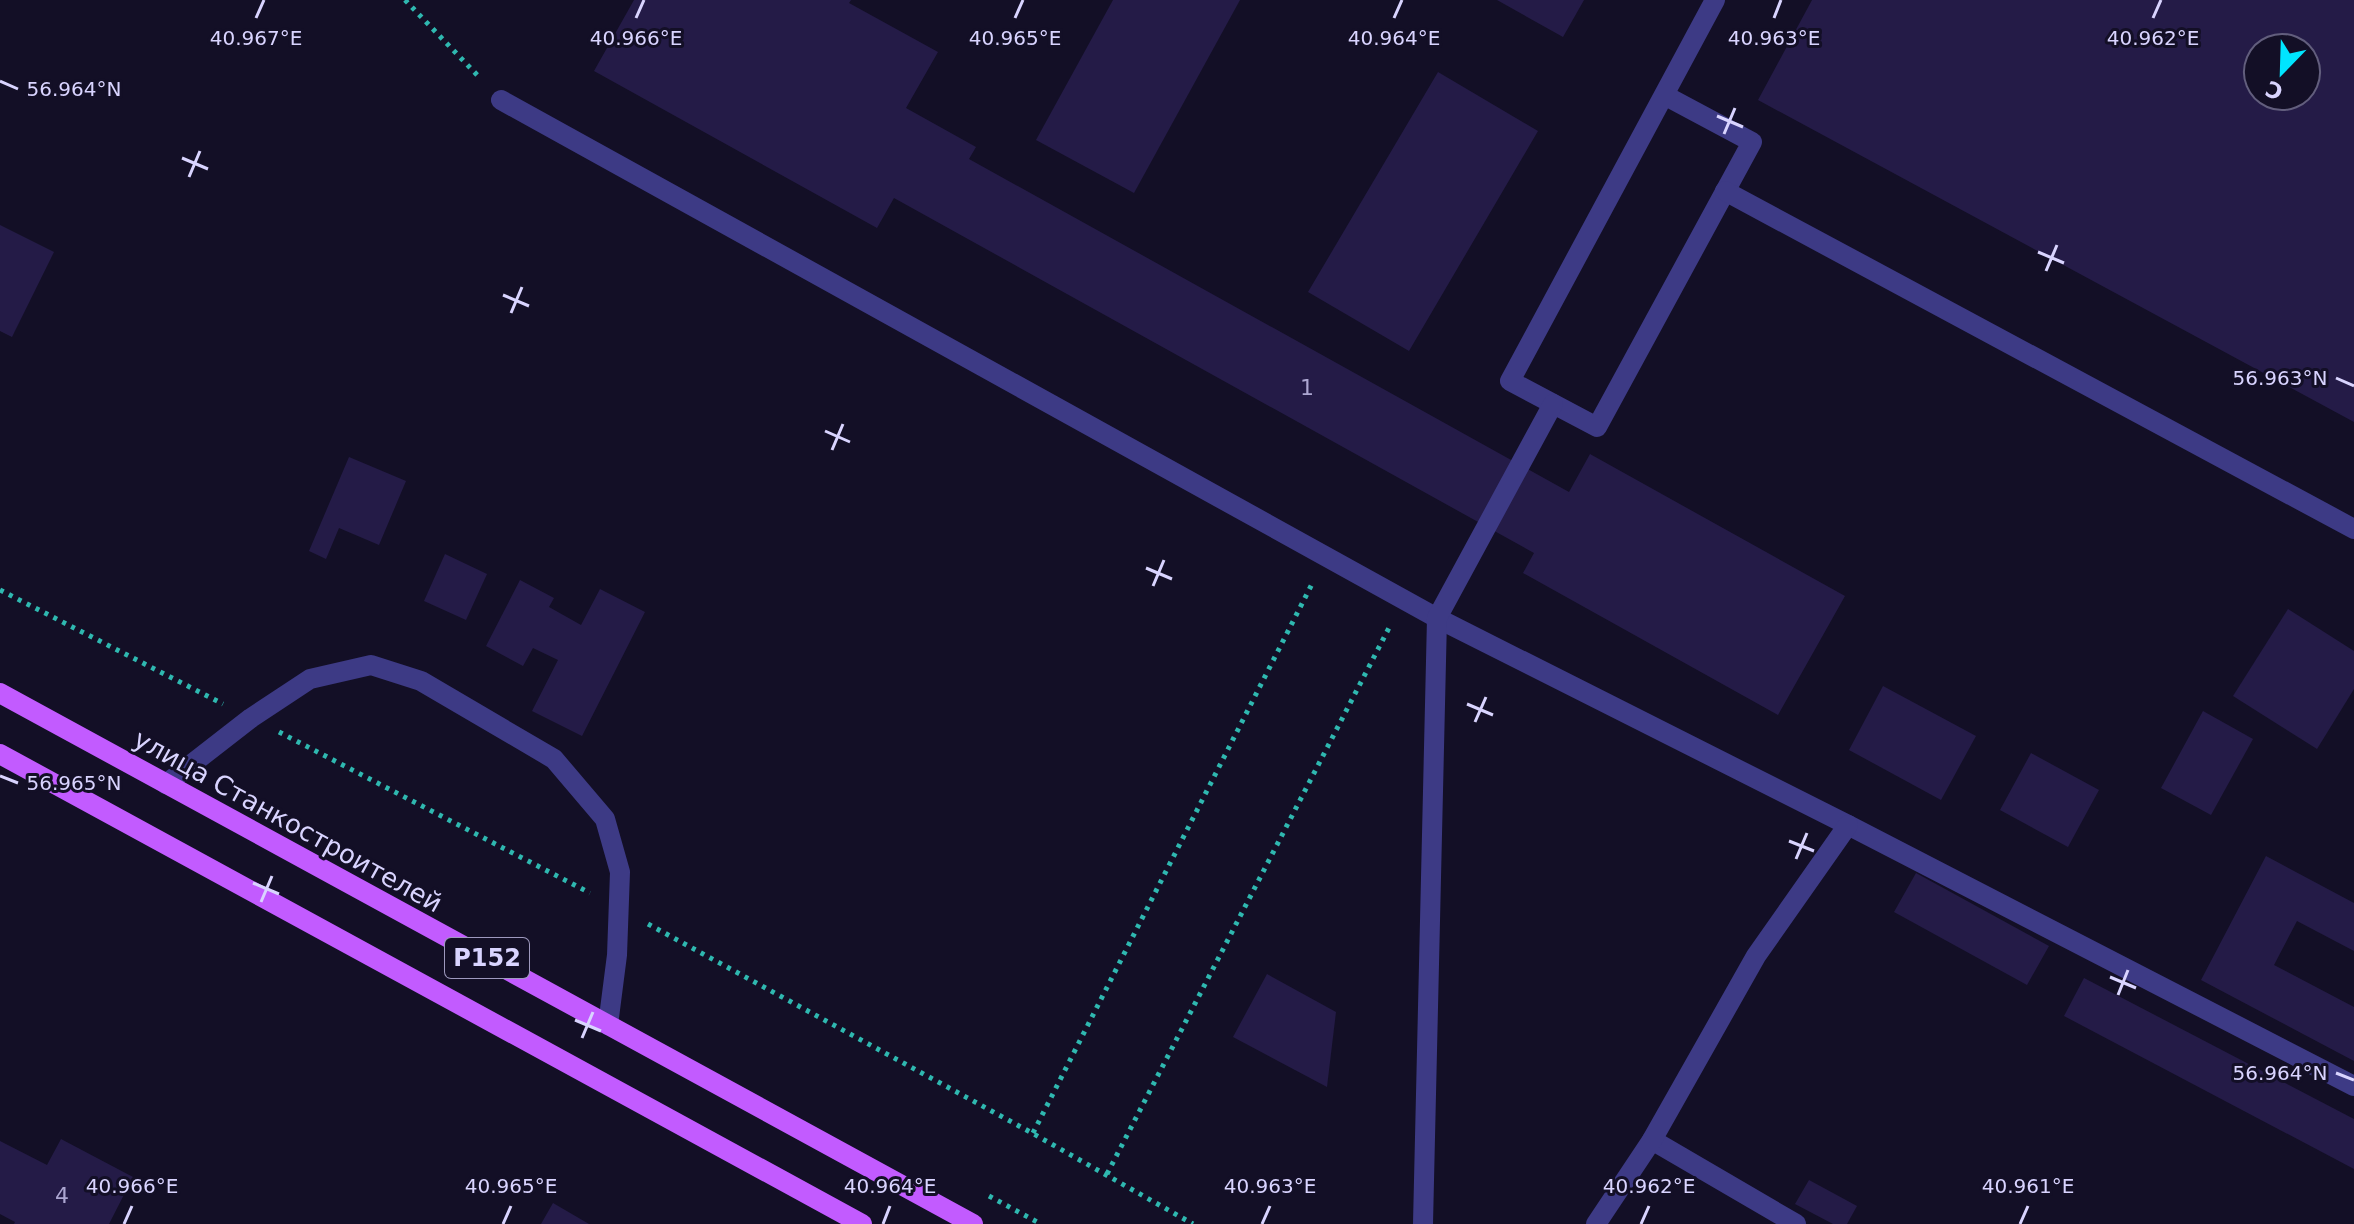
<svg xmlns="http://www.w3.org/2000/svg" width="2354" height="1224" viewBox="0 0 2354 1224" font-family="'DejaVu Sans',sans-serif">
<rect width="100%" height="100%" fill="#130f26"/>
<!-- building -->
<g fill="#241b47" fill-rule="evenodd">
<path d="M634,0H851L849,3L938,52L906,108L976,147L969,159L1569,492L1590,454L1845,596L1778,715L1523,573L1534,553L894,198L877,228L594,71Z"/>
<path d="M1113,0H1240L1134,193L1036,140Z"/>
<path d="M1497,0H1584L1563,37Z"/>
<path d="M1812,0H2354V422L1758,100ZM2258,48H2306V96H2258Z"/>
<path d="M1438,72L1538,131L1409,351L1308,292Z"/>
<path d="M0,225L54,252L12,337L0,331Z"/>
<path d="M349,457L406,481L379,545L339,528L326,559L309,551Z"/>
<path d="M445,554L487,574L466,620L424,601Z"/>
<path d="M520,580L554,598L549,607L581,625L600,589L645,612L582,736L532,711L558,660L533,648L523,666L486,646Z"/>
<path d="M2288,609L2354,651V689L2317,749L2233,696Z"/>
<path d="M1883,686L1976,736L1941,800L1849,750Z"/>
<path d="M2203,711L2253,739L2211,815L2161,788Z"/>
<path d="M2031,753L2099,790L2068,847L2000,810Z"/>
<path d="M2266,856L2354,903V951L2297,921L2274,965L2354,1007V1061L2201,980Z"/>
<path d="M1916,873L2049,946L2027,985L1894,912Z"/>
<path d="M1267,974L1336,1012L1327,1087L1233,1037Z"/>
<path d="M2084,978L2354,1119V1169L2064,1016Z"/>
<path d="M61,1139L133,1177L109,1224H14L15,1222L0,1214V1141L47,1165Z"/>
<path d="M1809,1180L1857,1206L1847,1224H1833L1795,1204Z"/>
<path d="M553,1203L589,1224H541Z"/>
</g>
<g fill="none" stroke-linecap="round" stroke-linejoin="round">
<!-- path -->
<g stroke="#2fb8b0" stroke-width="5" stroke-dasharray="4 6" stroke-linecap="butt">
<path d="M405,0L481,79"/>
<path d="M0,590L223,704"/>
<path d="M279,732L590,893"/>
<path d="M648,924L1032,1133L1193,1224"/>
<path d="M1033,1133L1313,582"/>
<path d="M1107,1174L1391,624"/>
<path d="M989,1196L1041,1224"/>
</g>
<!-- lane -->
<g stroke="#3d3a85" stroke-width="20">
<path d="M1664,95L1752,142L1597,427L1510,381L1715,0"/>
<path d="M501,100L1437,618L1848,825L2354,1086"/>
<path d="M1725,191L2354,529"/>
<path d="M166,784L251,718L310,679L371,665L421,681L554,759L605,819L620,872L617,955L608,1025"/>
<path d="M1652,1140L1796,1224"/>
<path d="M1423,1224L1437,618L1553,404"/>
<path d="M1596,1224L1652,1140L1756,956L1848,825"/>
</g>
<!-- primary -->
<g stroke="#c25bff" stroke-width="20">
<path d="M0,693L973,1224"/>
<path d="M0,754L862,1224"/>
</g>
</g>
<!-- ticks -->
<path fill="none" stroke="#d9d4ff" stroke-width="3" d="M256,18L264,0M636,18L644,0M1015,18L1023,0M1394,18L1402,0M1774,18L1781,0M2153,18L2161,0M0,81L18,89M1717,116L1743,127M1724,134L1735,108M182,158L208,169M189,177L200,151M2038,252L2064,263M2046,271L2057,245M503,295L529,306M511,313L522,287M2336,378L2354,386M825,431L850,442M832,450L843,424M1146,568L1172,579M1153,586L1164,560M1467,704L1493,715M1475,722L1486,697M0,776L18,783M1789,841L1814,851M1796,859L1807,833M253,883L279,894M261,902L272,876M2110,977L2136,988M2118,995L2128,970M575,1020L601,1031M582,1038L593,1012M2336,1073L2354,1080M124,1224L132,1206M503,1224L511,1206M883,1224L890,1206M1262,1224L1270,1206M1641,1224L1649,1206M2020,1224L2028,1206"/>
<g text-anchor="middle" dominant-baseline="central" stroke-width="6" stroke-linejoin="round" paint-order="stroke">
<!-- number labels -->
<g font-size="22" fill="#aca6d1">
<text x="1307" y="387">1</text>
<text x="62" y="1195">4</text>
</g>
<!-- shield labels -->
<rect fill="#130f26" stroke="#9e99be" stroke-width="2" x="445" y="938" width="84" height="40" rx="6"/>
<g font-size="24" font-weight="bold" fill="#d9d4ff">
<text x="487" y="958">Р152</text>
</g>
<!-- street labels -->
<g font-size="26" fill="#d9d4ff" stroke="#130f26">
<text transform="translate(288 821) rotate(29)">улица Станкостроителей</text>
</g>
</g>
<g font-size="20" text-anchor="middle" fill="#d9d4ff" stroke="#130f26" stroke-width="6" stroke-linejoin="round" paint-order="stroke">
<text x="256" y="45">40.967°E</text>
<text x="636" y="45">40.966°E</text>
<text x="1015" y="45">40.965°E</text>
<text x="1394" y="45">40.964°E</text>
<text x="1774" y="45">40.963°E</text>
<text x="2153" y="45">40.962°E</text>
<text x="74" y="96">56.964°N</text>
<text x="2280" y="385">56.963°N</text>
<text x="74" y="790">56.965°N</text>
<text x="2280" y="1080">56.964°N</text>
<text x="132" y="1193">40.966°E</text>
<text x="511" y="1193">40.965°E</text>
<text x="890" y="1193">40.964°E</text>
<text x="1270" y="1193">40.963°E</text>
<text x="1649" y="1193">40.962°E</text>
<text x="2028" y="1193">40.961°E</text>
</g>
<!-- north arrow -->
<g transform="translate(2282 72) rotate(203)"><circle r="38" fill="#130f26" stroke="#625e7d" stroke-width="2"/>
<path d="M0-6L14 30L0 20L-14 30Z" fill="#00e5ff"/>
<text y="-12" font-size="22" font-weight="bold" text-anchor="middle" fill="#d9d4ff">С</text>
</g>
</svg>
